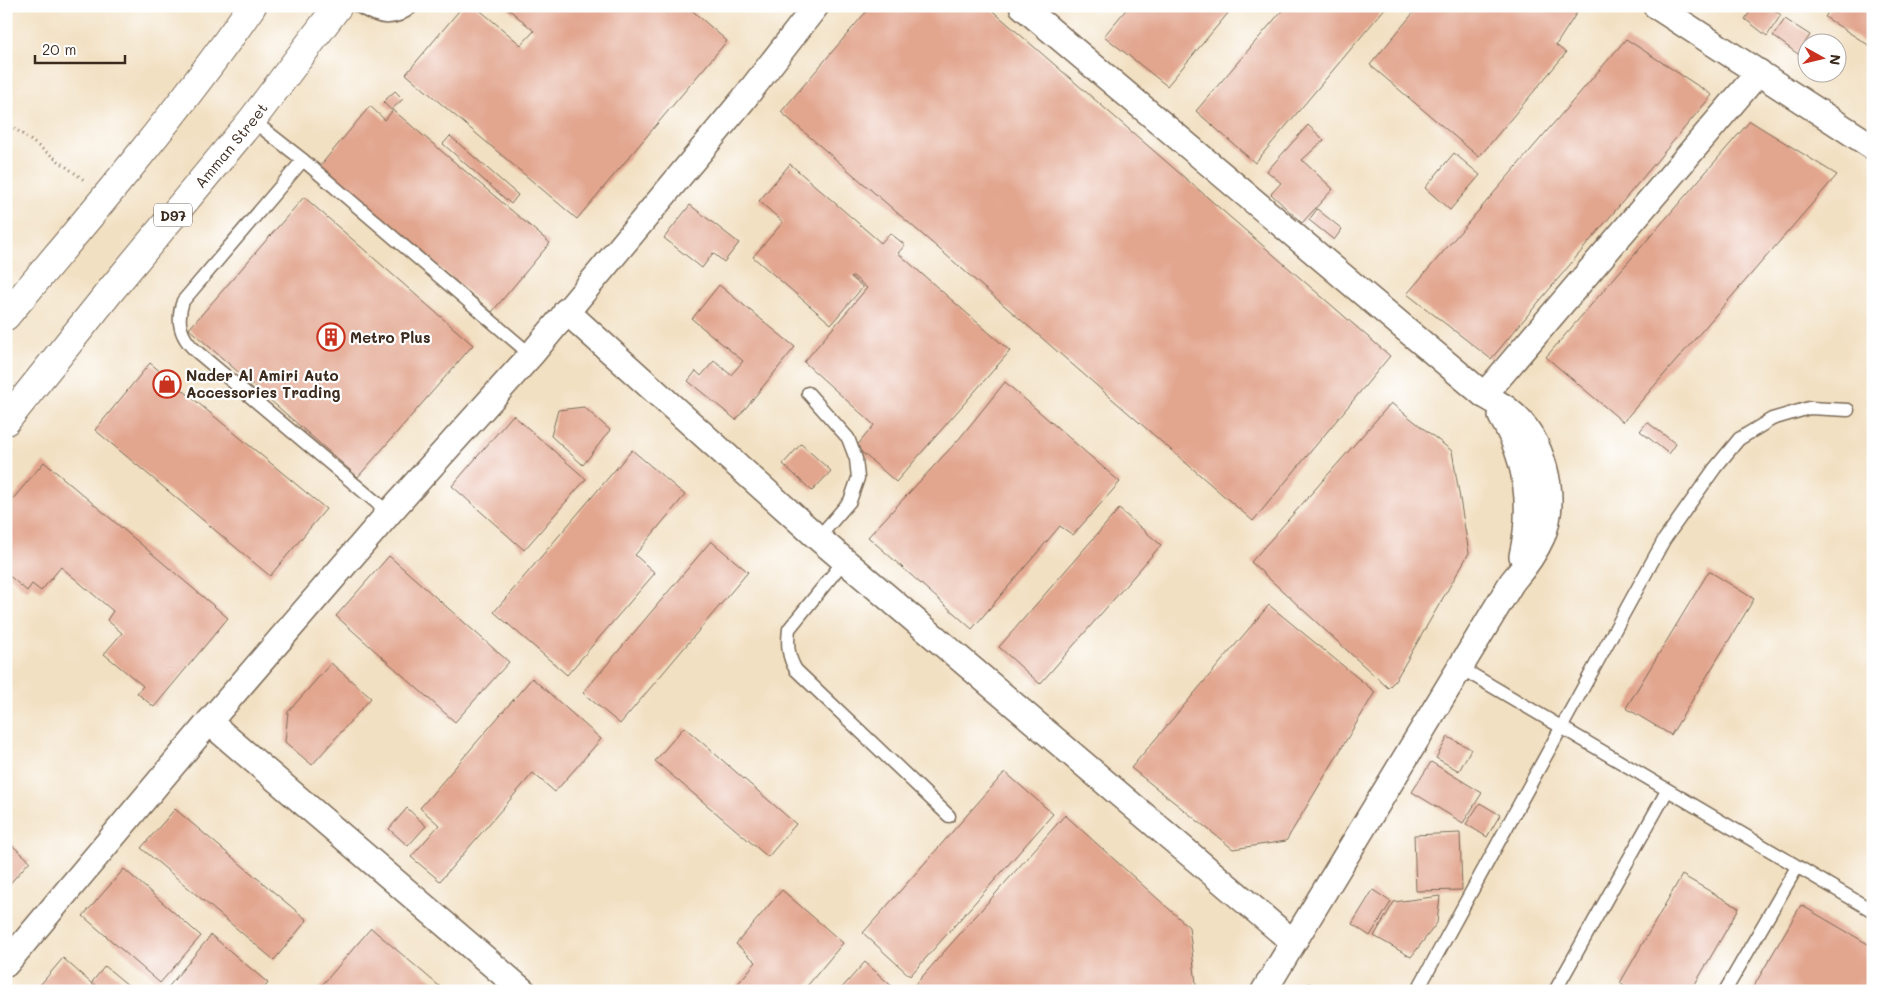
<svg xmlns="http://www.w3.org/2000/svg" width="1879" height="997" viewBox="0 0 1879 997" font-family="Mali,sans-serif">
<rect width="100%" height="100%" fill="#fff"/>
<filter id="ink" filterUnits="userSpaceOnUse"><feTurbulence type="fractalNoise" baseFrequency=".02" numOctaves="2"/><feDisplacementMap in="SourceGraphic" scale="10" xChannelSelector="R" yChannelSelector="G"/><feConvolveMatrix kernelMatrix="1 2 1 2 8 2 1 2 1" color-interpolation-filters="sRGB"/></filter>
<filter id="wash" filterUnits="userSpaceOnUse"><feTurbulence type="fractalNoise" baseFrequency=".0096" numOctaves="4" result="noise"/><feDisplacementMap in="SourceGraphic" scale="20" xChannelSelector="R" yChannelSelector="G"/><feGaussianBlur stdDeviation="1.12" result="paint"/><feColorMatrix in="noise" values="0 0 0 0 0 0 0 0 0 0 0 0 0 0 0 0 0 1.4 0 .05"/><feComposite in="paint" operator="in"/></filter>
<g filter="url(#wash)">
<rect width="100%" height="100%" fill="#f2e0c2"/>
<g id="blocks">
<!-- building -->
<g fill="#e2a58e">
<path d="M463,6H475L521,45L534,31L505,6H687L727,41L577,219L406,74Z"/>
<path d="M871,6H987L1390,356L1253,521L781,112Z"/>
<path d="M1129,6H1234L1167,86L1104,36Z"/>
<path d="M1286,6H1387L1255,163L1196,111Z"/>
<path d="M1419,6H1581L1556,45L1566,53L1479,157L1370,65Z"/>
<path d="M1754,6H1769L1781,15L1767,36L1745,19Z"/>
<path d="M1832,6H1839L1842,8L1843,6H1873V48L1825,17Z"/>
<path d="M1785,19L1810,35L1798,54L1773,36Z"/>
<path d="M1626,39L1712,95L1491,359L1407,294Z"/>
<path d="M395,91L403,99L391,110L383,102Z"/>
<path d="M370,106L385,120L393,110L550,243L492,312L320,166Z"/>
<path d="M1750,121L1837,175L1623,422L1546,357Z"/>
<path d="M1308,125L1324,140L1302,160L1333,189L1302,223L1271,194L1281,183L1267,171Z"/>
<path d="M450,136L518,195L511,204L443,144Z"/>
<path d="M1454,153L1480,175L1450,210L1425,188Z"/>
<path d="M790,164L881,243L890,233L905,245L898,253L1010,351L896,482L856,447L874,425L804,362L867,288L853,276L851,277L863,287L831,324L753,257L783,222L759,201Z"/>
<path d="M304,197L473,345L358,477L189,329Z"/>
<path d="M690,205L739,243L724,262L713,253L702,268L664,238Z"/>
<path d="M1317,209L1342,229L1334,240L1309,220Z"/>
<path d="M719,285L795,347L736,420L688,381L696,371L701,376L714,361L731,375L743,361L692,319Z"/>
<path d="M150,363L326,509L270,576L95,430Z"/>
<path d="M1005,382L1120,482L1073,535L1060,526L972,629L868,537L959,439Z"/>
<path d="M1391,403L1452,451L1469,553L1395,681L1388,688L1251,562Z"/>
<path d="M584,407L610,430L583,465L551,436L558,410Z"/>
<path d="M513,415L586,479L524,550L452,486Z"/>
<path d="M1647,422L1676,444L1669,454L1640,431Z"/>
<path d="M801,444L831,471L812,491L783,464Z"/>
<path d="M632,450L685,495L635,555L655,573L567,675L494,612Z"/>
<path d="M44,462L228,618L154,707L137,693L143,686L104,654L122,633L107,620L113,611L61,567L41,591L32,584L27,591L6,573V507Z"/>
<path d="M1119,509L1161,545L1040,684L999,647Z"/>
<path d="M711,541L748,572L620,724L583,693Z"/>
<path d="M389,556L509,662L455,722L336,616Z"/>
<path d="M1709,571L1754,599L1671,735L1626,708Z"/>
<path d="M1269,605L1375,692L1286,841L1233,849L1131,768Z"/>
<path d="M331,663L371,698L312,765L285,742L288,712Z"/>
<path d="M532,678L601,739L555,792L533,773L440,881L411,857L439,825L420,808Z"/>
<path d="M684,727L796,824L768,857L655,761Z"/>
<path d="M1448,737L1471,749L1459,771L1436,758Z"/>
<path d="M1431,762L1482,793L1463,823L1412,792Z"/>
<path d="M1005,772L1053,814L910,976L863,933Z"/>
<path d="M1480,803L1500,815L1487,837L1466,824Z"/>
<path d="M407,808L426,826L408,846L389,829Z"/>
<path d="M175,809L307,920L274,960L141,848Z"/>
<path d="M1065,815L1189,927L1197,991H917L913,987Z"/>
<path d="M1460,833L1462,890L1416,891L1414,835Z"/>
<path d="M6,840L30,861L6,888Z"/>
<path d="M124,869L201,936L160,983L83,916Z"/>
<path d="M1682,875L1739,908L1691,991H1632L1620,983Z"/>
<path d="M782,890L843,943L803,991H732L756,962L736,944Z"/>
<path d="M1373,890L1391,902L1370,936L1352,924Z"/>
<path d="M1440,896L1437,923L1411,957L1374,936L1394,902Z"/>
<path d="M1801,905L1873,947V991H1751Z"/>
<path d="M371,928L445,991H317Z"/>
<path d="M211,935L268,983L262,991H165Z"/>
<path d="M63,958L100,991H35Z"/>
<path d="M865,962L897,991H839Z"/>
<path d="M105,966L135,991H102L92,982Z"/>
<path d="M1309,983L1322,991H1304Z"/>
</g>
</g>
</g>
<g filter="url(#ink)">
<use href="#blocks" fill-opacity="0" stroke="#7b6a57" stroke-width="1"/>
<g fill="none" stroke-linecap="round" stroke-linejoin="round">
<!-- service casing -->
<g stroke="#7b6a57" stroke-width="15">
<g id="service">
<path d="M358,6C379,19 393,23 413,6"/>
<path d="M252,120L303,160L531,355"/>
<path d="M303,160L183,301C176,321 180,337 196,351L389,513"/>
<path d="M808,393L848,438L856,459L858,478L850,501L818,538"/>
<path d="M844,561L789,629C787,645 788,657 796,670L949,816"/>
<path d="M1461,668L1873,911"/>
<path d="M1417,991L1664,540L1715,468L1739,439L1772,419L1809,408L1848,410"/>
<path d="M1555,991L1667,791"/>
<path d="M1725,991L1797,867"/>
</g>
</g>
<!-- minor casing -->
<g stroke="#7b6a57" stroke-width="28">
<g id="minor">
<path d="M1022,6L1484,395C1492,400 1500,404 1507,409C1543,437 1559,495 1542,537C1534,555 1524,568 1512,582L1264,991"/>
<path d="M1656,6L1873,147"/>
<path d="M566,311L818,538L1293,942"/>
<path d="M1484,395L1759,72"/>
<path d="M1501,416C1527,459 1533,507 1522,556"/>
<path d="M209,722L523,991"/>
<path d="M6,964L209,722L389,513L531,355L743,100L816,6"/>
</g>
</g>
<!-- primary casing -->
<g stroke="#7b6a57" stroke-width="30">
<g id="primary">
<path d="M6,316C91,215 177,114 252,6"/>
<path id="s1" d="M6,421L111,290L252,120L338,6"/>
</g>
</g>
<!-- path -->
<path stroke="#7b6a57" stroke-width="3" stroke-dasharray="1 4" stroke-linecap="butt" d="M6,122L84,180"/>
<!-- service -->
<use href="#service" stroke="#fff" stroke-width="12"/>
<!-- minor -->
<use href="#minor" stroke="#fff" stroke-width="25"/>
<!-- primary -->
<use href="#primary" stroke="#fff" stroke-width="28"/>
</g>
</g>
<!-- icons -->
<defs>
<g id="building-ring" transform="scale(1.4375)"><circle r="9.5" fill="#fff" stroke="#c8321e" stroke-width="1.5"/><path d="M-4-6H4V6H1V3H-1V6H-4ZM-2.5-4.3h1.7v1.8h-1.7ZM.8-4.3h1.7v1.8H.8ZM-2.5-1h1.7V.8h-1.7ZM.8-1h1.7V.8H.8Z" fill="#c8321e"/></g>
<g id="shop-ring" transform="scale(1.4375)"><circle r="9.5" fill="#fff" stroke="#c8321e" stroke-width="1.5"/><path d="M-5-2.5h2.3a2.7 3.5 0 0 1 5.4 0H5L5.5 6h-11ZM-1.5-2.5h3a1.5 2.3 0 0 0-3 0Z" fill="#c8321e"/></g>
</defs>
<g fill-rule="evenodd">
<use href="#building-ring" x="331" y="337"/>
<use href="#shop-ring" x="167" y="384"/>
</g>
<g text-anchor="middle" dominant-baseline="central" stroke-width="4.5" stroke-linejoin="round" paint-order="stroke">
<!-- shield labels -->
<rect fill="#fff" stroke="#766a62" stroke-width="1" x="154" y="203.5" width="38" height="23" rx="4"/>
<g font-size="14" font-weight="bold" fill="#3b2a1e">
<text x="173" y="215">D97</text>
</g>
<!-- street labels -->
<g font-size="15" fill="#3b2a1e" stroke="#fff">
<text stroke="none"><textPath href="#s1" startOffset="356">Amman Street</textPath></text>
</g>
<!-- poi labels -->
<g font-size="15" font-weight="bold" fill="#3b2a1e" stroke="#fff" text-anchor="start">
<text x="350" y="337">Metro Plus</text>
<text x="186" y="375">Nader Al Amiri Auto<tspan x="186" dy="17">Accessories Trading</tspan></text>
</g>
</g>
<!-- margin -->
<rect width="1879" height="997" fill="none" stroke="#fff" stroke-width="25"/>
<!-- north arrow -->
<g transform="translate(1822 58) rotate(98)"><circle r="24" fill="#ffffff" stroke="#b1aaa5"/>
<path d="M0-4L9 19L0 12L-9 19Z" fill="#c8321e"/>
<text y="-8" font-size="14" font-weight="bold" text-anchor="middle" fill="#3b2a1e">N</text>
</g>
<!-- scale -->
<path d="M35 55v8h90v-8" fill="none" stroke="#3b2a1e" stroke-width="2.5"/>
<text x="42" y="55" font-size="15" fill="#3b2a1e" stroke="#ffffff" stroke-width="4" paint-order="stroke">20 m</text>
</svg>
